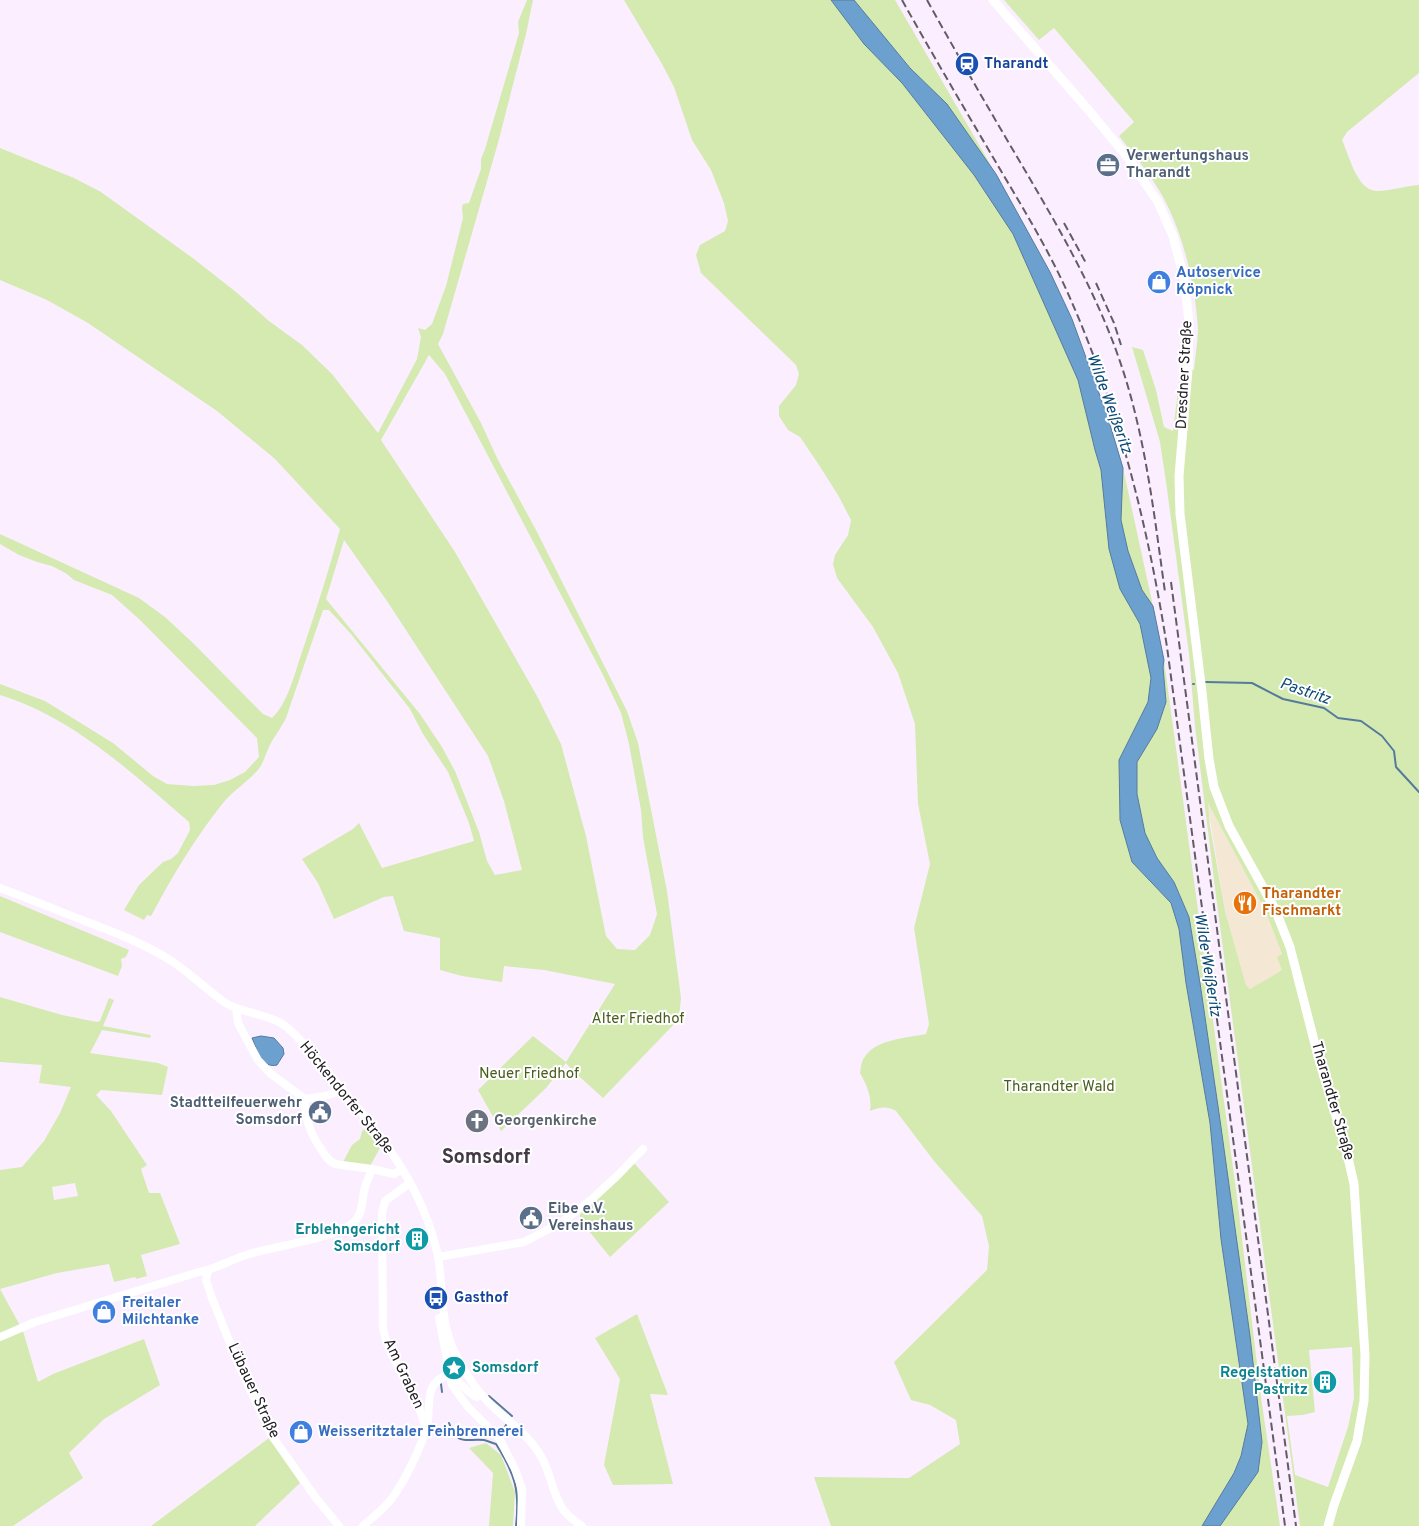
<svg xmlns="http://www.w3.org/2000/svg" width="1419" height="1526" viewBox="0 0 1419 1526" font-family="Overpass,sans-serif">
<rect width="100%" height="100%" fill="#fbefff"/>
<!-- commercial -->
<path fill="#f4e8d4" d="M1207,801L1265,910L1282,954V970L1250,989L1246,985L1225,911Z"/>
<!-- green -->
<g fill="#d4eab1" fill-rule="evenodd">
<path d="M527,0H533L526,34L498,143L443,334L438,344L481,423L498,460L536,530L627,711L638,743L667,891L681,998L679,1019L603,1098L571,1069L566,1063L546,1088L501,1131L478,1090L533,1036L566,1062L615,984L544,970L504,966L502,982L462,976L440,970V938L404,931L393,896L384,897L334,919L318,883L302,859L353,829L359,823L382,868L474,841L469,823L448,772L423,734L410,709L351,634L329,610H323L286,718C282,726 277,733 272,741C266,751 265,762 257,771C246,783 233,791 223,803C195,838 172,877 151,916L147,915L144,920L124,910L139,885L163,862L171,859L178,853L190,830L189,822C132,773 74,718 0,695V684L45,701L113,743L153,776L167,784L193,786L214,785L230,780L245,772L259,757L257,738L140,620L112,595L74,580L67,574L52,566L37,562L19,555L0,544V534L139,598L165,617L193,643L263,714L272,718C288,703 294,675 301,655C315,613 329,571 340,529L275,459L217,411L88,323L47,300L0,280V148L74,178L101,192L194,259L236,292L269,321L302,345L332,374L378,433L417,359L421,337L418,328L425,330L432,324L446,286L463,218L462,208L463,204L469,203L481,169V159L485,149L519,33L518,22ZM429,355L445,374L602,673L621,713L629,744L641,810L643,837L657,914L650,935L635,950L617,949L606,936L586,836L561,744L537,696L455,552L381,440ZM344,540L387,601L488,756L504,801L522,870L495,875L487,861L479,832L455,771L442,747L420,714L326,599Z"/>
<path d="M624,0H831L864,44L902,83L974,175L1013,234L1078,380L1095,450L1101,470L1107,519L1120,589L1140,624L1151,678L1148,702L1119,760L1120,820L1132,862L1171,903L1179,929L1186,983L1210,1123L1221,1239L1248,1425L1241,1456L1234,1473L1202,1526H831L814,1477L909,1478L960,1444L956,1420L930,1405L911,1400L894,1362L987,1270L989,1246L982,1216L934,1161L896,1111C886,1106 880,1107 870,1111C872,1096 867,1086 860,1073C861,1068 861,1062 864,1058C875,1039 907,1038 926,1034L929,1024L914,928L930,864L918,804L915,724L898,673L873,627L837,578L833,564L835,555L848,535L851,520L838,495L817,462L800,437L788,430L779,416V406L796,385L799,374L796,365L701,273L696,255L700,245L725,231L728,221L724,203L711,170L692,140L674,87L662,64Z"/>
<path d="M854,0H895L996,174L947,104L910,68Z"/>
<path d="M1004,0H1419V73L1347,132L1342,140C1349,155 1357,191 1377,191C1390,191 1405,186 1419,185V1526H1300L1216,896L1195,726L1189,654L1167,489L1160,442L1132,347L1143,350L1156,390L1164,427L1173,431L1181,368L1194,370C1195,356 1198,342 1198,328C1195,288 1186,245 1169,209C1157,182 1137,159 1119,136L1134,122L1054,28L1039,40ZM1208,803L1265,910L1282,954L1277,957L1282,970L1250,989L1246,985L1225,911L1210,826ZM1352,1347L1354,1398L1348,1427L1328,1487L1295,1475L1287,1416L1303,1415L1315,1412L1309,1350Z"/>
<path d="M1123,468L1153,606L1142,590L1128,551L1121,520Z"/>
<path d="M1164,660L1237,1197L1261,1397L1280,1526H1220L1258,1472L1250,1336L1200,983L1189,917L1174,882L1157,858L1145,833L1137,794V762L1157,729L1166,702L1163,667Z"/>
<path d="M0,896L129,950L126,957L121,959L122,966L118,976L0,932Z"/>
<path d="M0,997L62,1015L97,1022L100,1021L109,998L114,1000L103,1026L151,1035L150,1038L102,1030L90,1053L158,1063L168,1067L162,1095L101,1090L96,1095L111,1111L147,1165L141,1169L149,1193H160L180,1244L141,1255L147,1276L136,1279L135,1277L114,1282L109,1264L57,1273L0,1289L23,1331L38,1382L53,1374L144,1339L160,1385L104,1419L69,1453L83,1478L13,1526H0V1170L22,1167L44,1141L60,1113L71,1087L39,1083L42,1065L0,1062ZM75,1183L78,1196L54,1200L52,1187Z"/>
<path d="M365,1129L380,1148L370,1166L343,1162L352,1145L360,1139L362,1131Z"/>
<path d="M634,1163L669,1202L610,1257L580,1220V1214Z"/>
<path d="M637,1314L668,1395L650,1394L673,1484L613,1485L604,1465L620,1379L595,1338Z"/>
<path d="M269,1438L300,1483L255,1526H151Z"/>
<path d="M486,1443L501,1455L515,1492L513,1526H489L493,1473L469,1448Z"/>
</g>
<!-- water -->
<g fill="#6ca1cf" stroke="#567a9c">
<path d="M831,0H854L910,68L947,104L996,174L1050,272L1072,319L1108,418L1123,468L1121,520L1128,551L1142,590L1153,606L1164,660L1163,667L1166,702L1157,729L1137,762V794L1145,833L1157,858L1174,882L1189,917L1200,983L1220,1120L1250,1336L1262,1442L1258,1472L1220,1526H1202L1234,1473L1241,1456L1248,1424L1221,1239L1210,1123L1186,983L1179,929L1171,903L1132,862L1120,820L1119,760L1148,702L1151,678L1140,624L1120,589L1109,549L1101,470L1095,450L1078,380L1013,234L974,175L902,83L864,44Z"/>
<path d="M261,1036L274,1038L283,1048L284,1054L277,1065C262,1069 257,1049 252,1038Z"/>
</g>
<g fill="none" stroke-linecap="round" stroke-linejoin="round">
<!-- stream -->
<g stroke="#567a9c" stroke-width="2">
<path d="M1206,682L1252,683L1283,699L1324,708L1338,718L1361,721L1382,736L1394,751L1396,767L1419,792"/>
<path d="M1193,684H1194"/>
<path d="M441,1384L442,1392"/>
<path d="M489,1396L512,1416"/>
<path d="M449,1423C458,1447 466,1438 484,1440C488,1441 492,1443 496,1444C515,1474 520,1490 516,1526"/>
<path d="M500,1435L506,1425"/>
</g>
<!-- minor -->
<g stroke="#fff" stroke-width="8">
<path d="M0,888C27,898 54,909 82,920C113,932 146,944 173,962C191,974 207,990 224,1002C241,1014 265,1012 284,1025C300,1037 312,1054 325,1069C362,1112 406,1163 426,1217C431,1229 435,1243 438,1256C444,1292 439,1321 456,1355C465,1373 476,1390 490,1404C508,1422 525,1431 539,1453C551,1470 551,1491 562,1508C567,1516 575,1521 582,1526"/>
<path d="M236,1008L238,1023L258,1060L271,1074L305,1099L325,1096L343,1090"/>
<path d="M305,1099C304,1118 310,1133 321,1149C325,1155 328,1161 335,1164L372,1169"/>
<path d="M410,1183L385,1201L382,1213L383,1327C386,1351 403,1373 414,1395C419,1406 422,1417 426,1428"/>
<path d="M438,1257L524,1242L562,1222L591,1200L617,1176L643,1149"/>
<path d="M208,1271L206,1280L212,1298L239,1366L272,1436L316,1498L339,1526"/>
<path d="M439,1318L452,1385L468,1407L499,1438L515,1469L522,1489L521,1526"/>
<path d="M0,1337L35,1322L199,1272C214,1270 230,1260 246,1255C272,1246 339,1239 356,1220C363,1212 362,1198 365,1187C367,1181 370,1175 372,1169L394,1174L401,1170"/>
<path d="M363,1526C370,1519 379,1513 386,1505C401,1490 421,1448 427,1426C430,1414 427,1400 432,1388C435,1381 442,1377 449,1374C460,1380 466,1393 477,1397L481,1394"/>
</g>
<!-- major -->
<path stroke="#fff" stroke-width="9" d="M993,0L1091,113L1128,158L1158,202L1173,236L1184,278L1189,322L1188,369L1179,476L1180,514L1202,692L1209,759L1214,787L1229,826L1275,909L1290,947L1319,1060L1346,1149L1354,1184L1365,1355L1364,1401L1357,1441L1334,1505L1328,1526"/>
<!-- rail -->
<g stroke="#625c65" stroke-width="2" stroke-dasharray="8 4" stroke-linecap="butt">
<path d="M902,0C935,59 970,118 1004,176C1026,213 1048,250 1066,289C1117,402 1148,525 1167,647L1285,1526"/>
<path d="M927,0C958,56 990,111 1023,167C1063,235 1103,304 1126,380C1147,449 1155,521 1165,592"/>
<path d="M1064,223L1087,265"/>
<path d="M1096,283L1114,323L1121,345"/>
<path d="M1171,582L1296,1526"/>
</g>
</g>
<!-- icons -->
<defs>
<g id="station-disc" transform="scale(1.25)"><circle r="9.5" fill="#1a4fb4" stroke="#fff"/><path d="M-3-6H3Q5-6 5-4V2Q5 4 3 4L4.5 6H3L1.5 4h-3L-3 6H-4.5L-3 4Q-5 4-5 2V-4Q-5-6-3-6ZM-3.5-4v3h7v-3ZM-3.5 1v1.5H-2V1ZM2 1v1.5H3.5V1Z" fill="#fff"/></g>
<g id="office-disc" transform="scale(1.25)"><circle r="9.5" fill="#5c6f8a" stroke="#fff"/><path d="M-6-3h4V-5.5h4V-3h4V5H-6ZM-1-4.5V-3h2v-1.5ZM-6 0V1H6V0Z" fill="#fff"/></g>
<g id="shop-disc" transform="scale(1.25)"><circle r="9.5" fill="#3f7fe0" stroke="#fff"/><path d="M-5-2.5h2.3a2.7 3.5 0 0 1 5.4 0H5L5.5 6h-11ZM-1.5-2.5h3a1.5 2.3 0 0 0-3 0Z" fill="#fff"/></g>
<g id="restaurant-disc" transform="scale(1.25)"><circle r="9.5" fill="#e8710a" stroke="#fff"/><path d="M-5-6h1v4h1v-4h1v4h1v-4h1v5L-1.5 .5V6h-2V.5L-5-1ZM5-6V6H3V1.5H1.5Q1.5-4 5-6Z" fill="#fff"/></g>
<g id="civic-disc" transform="scale(1.25)"><circle r="9.5" fill="#5c6f8a" stroke="#fff"/><path d="M-.6-6.5H3V-4.5H.6V-3L4-1V1h2V6H-6V1h2V-1L-.6-3ZM-1.2 2.5V6h2.4V2.5Z" fill="#fff"/></g>
<g id="church-disc" transform="scale(1.25)"><circle r="9.5" fill="#6b7280" stroke="#fff"/><path d="M-1.2-6h2.4v3.5h3.3v2.4h-3.3V6h-2.4V-.1h-3.3v-2.4h3.3Z" fill="#fff"/></g>
<g id="building-disc" transform="scale(1.25)"><circle r="9.5" fill="#0f9aa8" stroke="#fff"/><path d="M-4-6H4V6H1V3H-1V6H-4ZM-2.5-4.3h1.7v1.8h-1.7ZM.8-4.3h1.7v1.8H.8ZM-2.5-1h1.7V.8h-1.7ZM.8-1h1.7V.8H.8Z" fill="#fff"/></g>
<g id="bus-disc" transform="scale(1.25)"><circle r="9.5" fill="#1a4fb4" stroke="#fff"/><path d="M-5-6H5V4H4V6H2V4H-2V6H-4V4H-5ZM-3.5-4V0h7V-4ZM-3.5 1.2v1.5H-2V1.2ZM2 1.2v1.5H3.5V1.2Z" fill="#fff"/></g>
<g id="sight-disc" transform="scale(1.25)"><circle r="9.5" fill="#0f9aa8" stroke="#fff"/><path d="M0-6L1.8-2.2L6-1.7L2.9 1.2L3.7 5.4L0 3.3L-3.7 5.4L-2.9 1.2L-6-1.7L-1.8-2.2Z" fill="#fff"/></g>
</defs>
<g fill-rule="evenodd">
<use href="#station-disc" x="967" y="64"/>
<use href="#office-disc" x="1108" y="165"/>
<use href="#shop-disc" x="1159" y="282"/>
<use href="#restaurant-disc" x="1245" y="903"/>
<use href="#civic-disc" x="320" y="1112"/>
<use href="#church-disc" x="477" y="1121"/>
<use href="#civic-disc" x="531" y="1218"/>
<use href="#building-disc" x="417" y="1239"/>
<use href="#bus-disc" x="436" y="1298"/>
<use href="#shop-disc" x="104" y="1312"/>
<use href="#sight-disc" x="454" y="1368"/>
<use href="#building-disc" x="1325" y="1382"/>
<use href="#shop-disc" x="301" y="1432"/>
</g>
<g text-anchor="middle" dominant-baseline="central" stroke-width="4" stroke-linejoin="round" paint-order="stroke">
<!-- transit labels -->
<g font-size="15" font-weight="bold" fill="#164399" stroke="#fff" text-anchor="start">
<text x="984" y="64">Tharandt</text>
<text x="454" y="1298">Gasthof</text>
</g>
<!-- service labels -->
<g font-size="15" font-weight="bold" fill="#4e5e75" stroke="#fff" text-anchor="start">
<text x="1126" y="156">Verwertungshaus<tspan x="1126" dy="17">Tharandt</tspan></text>
<text x="302" y="1103" text-anchor="end">Stadtteilfeuerwehr<tspan x="302" dy="17">Somsdorf</tspan></text>
<text x="548" y="1209">Eibe e.V.<tspan x="548" dy="17">Vereinshaus</tspan></text>
</g>
<!-- shop labels -->
<g font-size="15" font-weight="bold" fill="#366cbe" stroke="#fff" text-anchor="start">
<text x="1176" y="273">Autoservice<tspan x="1176" dy="17">Köpnick</tspan></text>
<text x="122" y="1303">Freitaler<tspan x="122" dy="17">Milchtanke</tspan></text>
<text x="318" y="1432">Weisseritztaler Feinbrennerei</text>
</g>
<!-- street labels -->
<g font-size="15" fill="#242026" stroke="#fff">
<text transform="translate(1185 375) rotate(-87)">Dresdner Straße</text>
<text transform="translate(346 1098) rotate(51)">Höckendorfer Straße</text>
<text transform="translate(1332 1101) rotate(74)">Tharandter Straße</text>
<text transform="translate(403 1374) rotate(65)">Am Graben</text>
<text transform="translate(253 1391) rotate(65)">Lübauer Straße</text>
</g>
<!-- food labels -->
<g font-size="15" font-weight="bold" fill="#c56008" stroke="#fff" text-anchor="start">
<text x="1262" y="894">Tharandter<tspan x="1262" dy="17">Fischmarkt</tspan></text>
</g>
<!-- park labels -->
<g font-size="15" fill="#495e1c" stroke="#fff">
<text x="638" y="1019">Alter Friedhof</text>
<text x="529" y="1074">Neuer Friedhof</text>
<text x="1059" y="1087">Tharandter Wald</text>
</g>
<!-- worship labels -->
<g font-size="15" font-weight="bold" fill="#5b616d" stroke="#fff" text-anchor="start">
<text x="494" y="1121">Georgenkirche</text>
</g>
<!-- culture labels -->
<g font-size="15" font-weight="bold" fill="#0d838f" stroke="#fff" text-anchor="end">
<text x="400" y="1230">Erblehngericht<tspan x="400" dy="17">Somsdorf</tspan></text>
<text x="472" y="1368" text-anchor="start">Somsdorf</text>
<text x="1308" y="1373">Regelstation<tspan x="1308" dy="17">Pastritz</tspan></text>
</g>
<!-- water labels -->
<g font-size="16" font-style="italic" fill="#0c4a76" stroke="#fff">
<text transform="translate(1109 404) rotate(70)">Wilde Weißeritz</text>
<text transform="translate(1305 692) rotate(19)">Pastritz</text>
<text transform="translate(1207 965) rotate(81)">Wilde Weißeritz</text>
</g>
<!-- district labels -->
<g font-size="20" font-weight="bold" fill="#443a47" stroke="#fff">
<text x="486" y="1158">Somsdorf</text>
</g>
</g>
</svg>
